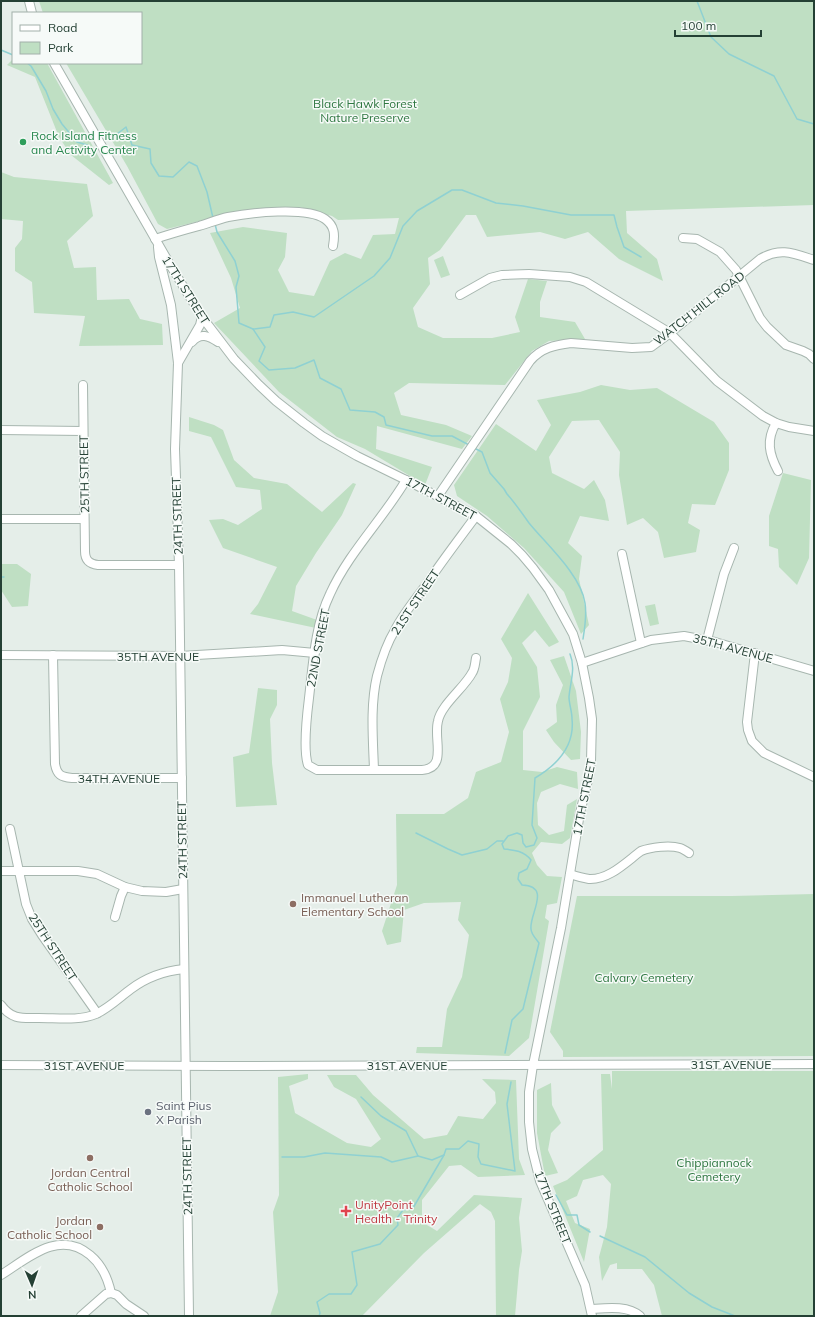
<svg xmlns="http://www.w3.org/2000/svg" width="815" height="1317" viewBox="0 0 815 1317" font-family="Mulish,sans-serif">
<rect width="100%" height="100%" fill="#e5eee9"/>
<!-- green -->
<g fill="#bfdfc3">
<path d="M39,1H814V205L626,211L627,233L657,259L663,281L619,259L588,232L565,239L540,232L487,237L476,215H466L440,250L428,258L430,284L413,308L418,327L443,338H492L520,332L515,317L528,279L547,281L540,302V317L575,322L585,339L549,341L532,351L505,385L409,383L394,393L401,415L446,425L472,436L462,449L377,426L376,449L432,467L425,485L365,449L337,437L279,392L214,323L240,308L231,278L210,233L243,227L287,233L285,257L278,270L289,292L314,296L330,261L345,253L361,259L373,235L395,234L399,218L338,220L332,216L300,207L232,213L167,229L158,224L127,166L66,63H141V13H43Z"/>
<path d="M13,59V63H47L113,183L109,185L71,155L59,137L35,77L7,65Z"/>
<path d="M1,172L14,177L87,184L93,216L67,241L74,268L96,267L97,300L129,299L140,319L162,324L163,345L79,346L85,316L34,313L32,282L15,271V248L22,239L23,221L1,219Z"/>
<path d="M443,256L450,275L441,278L434,260Z"/>
<path d="M601,385L630,390L657,388L714,422L729,443V470L715,505L692,504L688,523L700,530L696,552L664,558L658,532L643,518L627,525L619,475L620,452L599,420L572,421L549,457L552,473L584,489L594,480L605,500L609,521L580,516L568,543L582,556L579,579L589,625L581,634L564,592L524,548L487,516L457,496L454,485L496,424L536,451L551,425L537,400L580,392Z"/>
<path d="M189,417L214,425L223,430L234,460L254,478L287,484L322,512L353,483L356,484L342,515L316,553L296,586L292,611L317,620L316,628L250,614L258,604L277,567L223,548L209,520L223,519L238,525L262,509L260,490L236,487L211,437L189,431Z"/>
<path d="M783,473L811,480L809,558L797,585L779,567L778,549L769,546V516Z"/>
<path d="M1,564H17L31,574L28,606L12,607L1,590Z"/>
<path d="M528,593L559,642L549,647L535,630L522,643L537,667L540,697L523,731V770L542,772L557,767L577,772L578,789L560,784L541,792L537,803L538,825L549,835L564,831L567,805L577,799L570,838L562,844L541,842L532,853L537,865L547,876L562,877L557,903L547,905L545,918L549,921L529,1038L509,1056L416,1053L417,1047H442L447,1009L462,977L469,935L458,920L461,902L424,903L404,910L401,942L387,945L382,931L397,885L396,814H444L468,798L476,772L501,762L509,732L500,699L508,682L512,658L501,639Z"/>
<path d="M655,604L659,624L650,626L645,606Z"/>
<path d="M564,656L576,691L581,732L580,759L571,760L554,742L546,730L557,722L556,705L563,685L550,660Z"/>
<path d="M258,688L277,690V705L270,719L272,763L277,805L236,807L233,757L249,753Z"/>
<path d="M814,894V1056L563,1057V1051L550,1032L577,896H732Z"/>
<path d="M612,1071H814V1316H662L654,1285L642,1269H617V1263L610,1265L602,1281L599,1257L607,1227L611,1184L603,1175L583,1180L577,1196L566,1201L575,1223L590,1229L584,1262L553,1186L567,1180L603,1150L601,1074H610L612,1089Z"/>
<path d="M308,1074V1079L289,1086L295,1113L347,1143L371,1147L381,1139L356,1099L334,1087L327,1075H356L373,1095L424,1139L447,1135L458,1116L483,1119L496,1103L495,1092L482,1079L516,1080L519,1159L525,1175L478,1177L461,1165L449,1166L422,1200V1216L427,1225L437,1231L474,1195L522,1198L519,1218L522,1251L519,1270L515,1316H496L495,1221L491,1212L480,1204L424,1253L362,1316H270L278,1292L273,1212L279,1195L278,1077Z"/>
<path d="M551,1083L552,1105L561,1123L551,1133L548,1150L558,1173L545,1176L537,1133V1090Z"/>
</g>
<g fill="none" stroke-linecap="round" stroke-linejoin="round">
<!-- stream -->
<g stroke="#8fd1d2" stroke-width="1.5">
<path d="M697,1L711,37L729,54L774,76L797,119L814,124"/>
<path d="M1,50L13,55"/>
<path d="M27,63L31,66L46,91L53,109L62,124L77,142L87,145"/>
<path d="M112,138L126,127L132,145L150,149L151,163L159,176L173,177L189,162L197,166L207,192L213,218"/>
<path d="M215,224L217,232L235,261L239,276L236,287L239,323L253,329L265,347L259,361L269,370L295,368L314,360L320,378L341,389L350,410L375,412L384,417L386,425L432,436H452L469,445"/>
<path d="M253,329L270,327L274,315L293,312L314,317L374,276L390,258L403,226L417,211L452,190H462L496,203L523,206L571,215H614L617,227L624,247L641,257"/>
<path d="M474,448L482,452L490,473L504,489L507,494C515,503 522,513 529,523C546,544 581,575 585,603C587,615 585,627 583,639"/>
<path d="M1,577H4"/>
<path d="M416,833L448,849L462,855L487,849L497,841H503"/>
<path d="M505,1053L512,1020L523,1009L539,943C536,939 531,934 531,929C529,914 552,886 522,885L518,879L519,873L527,869L531,860C524,851 515,850 504,849L502,844L508,836L517,833L522,835L523,843L526,847L534,845L537,838L532,825L535,778C557,765 575,747 572,719C572,711 569,704 569,697C570,683 576,668 570,654"/>
<path d="M361,1097L381,1116L406,1131L418,1156L432,1160L444,1155"/>
<path d="M282,1157H304L325,1153L381,1157L392,1162L418,1156"/>
<path d="M556,1195L567,1215H577L579,1225L590,1232"/>
<path d="M600,1236L645,1257L689,1293L712,1307L735,1316"/>
<path d="M319,1316L320,1313L317,1302L329,1294H351L357,1285L352,1252L380,1244L398,1225L397,1218L403,1210L413,1208L444,1155L446,1149H459L468,1141L479,1144L478,1157L481,1164L515,1171L507,1104L511,1082"/>
</g>
<!-- minor casing -->
<g stroke="#a7b6af" stroke-width="10">
<g id="minor">
<path d="M29,1L32,13"/>
<path d="M54,63L172,268L202,317L234,359L259,385L276,401L304,423L322,436L357,456L406,480L476,516L511,544L522,555L533,568L549,590L573,634L582,663L589,698L592,719L591,761L589,776L580,813L561,928L533,1065L529,1092V1122L532,1149L540,1181L585,1285L592,1316"/>
<path d="M683,238L697,239L720,252L736,270L760,318L767,327L786,345L803,351L809,354L814,359"/>
<path d="M155,239C170,234 184,230 199,226C209,223 219,219 228,217C250,213 306,206 325,219C335,226 335,235 333,246"/>
<path d="M158,247L159,257L171,305L178,363L175,449L179,565L189,1316"/>
<path d="M460,295L490,278L502,275L529,274L570,277L586,282L670,333L717,381L763,416L776,423L789,427L814,431"/>
<path d="M192,342C200,332 209,336 218,342"/>
<path d="M178,363L200,325L202,317"/>
<path d="M83,385L85,551C85,560 89,564 98,565H179"/>
<path d="M776,423C766,440 769,454 778,471"/>
<path d="M1,430L83,431"/>
<path d="M406,480C383,519 349,552 330,594C315,625 313,664 309,698C307,714 303,750 308,765L317,770H422C448,768 433,739 438,721C441,705 464,688 472,673C475,669 475,663 476,658"/>
<path d="M438,496L530,361C541,348 555,345 571,343L632,348L651,347L670,333L760,259C780,247 793,253 814,260"/>
<path d="M1,519H84"/>
<path d="M622,554L641,643"/>
<path d="M707,640L724,574L734,548"/>
<path d="M755,653L747,722L748,730L752,741L764,753L814,777"/>
<path d="M1,655L180,656L282,650L315,653"/>
<path d="M53,655L55,764C57,775 61,777 72,778H182"/>
<path d="M582,663L651,640L684,636L715,642L814,671"/>
<path d="M374,770C373,739 370,706 377,676C381,661 387,643 395,630C403,614 415,600 426,585C442,561 459,539 476,516"/>
<path d="M10,829L26,904L32,919L42,935L97,1013"/>
<path d="M1,871H78L97,874L125,887L142,891L166,892L183,889"/>
<path d="M570,874C576,876 583,878 589,879C609,880 626,862 641,851C651,847 670,845 680,848C683,849 686,851 689,853"/>
<path d="M115,917L121,896L125,887"/>
<path d="M1,1005C12,1020 22,1018 39,1018C58,1018 79,1021 96,1014C109,1008 120,997 131,989C147,977 164,971 184,969"/>
<path d="M1,1065L221,1066L814,1064"/>
<path d="M1,1275C28,1258 59,1229 90,1255C101,1264 108,1279 111,1293"/>
<path d="M591,1309C606,1308 628,1305 640,1316"/>
<path d="M81,1316L106,1294L111,1293L117,1295L126,1304L144,1316"/>
</g>
</g>
<!-- minor -->
<use href="#minor" stroke="#fff" stroke-width="8"/>
</g>
<!-- markers -->
<circle fill="#2e9e5b" stroke="#f6faf8" stroke-width="1.5" cx="23" cy="142" r="4"/>
<g fill="#8d6e63" stroke="#f6faf8" stroke-width="1.5">
<circle cx="293" cy="904" r="4"/>
<circle cx="90" cy="1158" r="4"/>
<circle cx="100" cy="1227" r="4"/>
</g>
<circle fill="#6b7280" stroke="#f6faf8" stroke-width="1.5" cx="148" cy="1112" r="4"/>
<path fill="#e0444e" stroke="#f6faf8" stroke-width="1.5" d="M344 1205h4v4h4v4h-4v4h-4v-4h-4v-4h4z"/>
<g text-anchor="middle" dominant-baseline="central" stroke-width="3" stroke-linejoin="round" paint-order="stroke">
<!-- park labels -->
<g font-size="12" fill="#2e7740" stroke="#f6faf8">
<text x="365" y="103">Black Hawk Forest<tspan x="365" dy="14">Nature Preserve</tspan></text>
<text x="644" y="977">Calvary Cemetery</text>
<text x="714" y="1162">Chippiannock<tspan x="714" dy="14">Cemetery</tspan></text>
</g>
<!-- leisure labels -->
<g font-size="12" fill="#27864d" stroke="#f6faf8" text-anchor="start">
<text x="31" y="135">Rock Island Fitness<tspan x="31" dy="14">and Activity Center</tspan></text>
</g>
<!-- street labels -->
<g font-size="12" fill="#244034" stroke="#f6faf8">
<text transform="translate(186 290) rotate(58)">17TH STREET</text>
<text transform="translate(699 308) rotate(-38)">WATCH HILL ROAD</text>
<text transform="translate(84 474) rotate(-91)">25TH STREET</text>
<text transform="translate(441 498) rotate(28)">17TH STREET</text>
<text transform="translate(177 516) rotate(-92)">24TH STREET</text>
<text transform="translate(415 602) rotate(-56)">21ST STREET</text>
<text transform="translate(318 648) rotate(-79)">22ND STREET</text>
<text transform="translate(733 648) rotate(15)">35TH AVENUE</text>
<text x="158" y="656">35TH AVENUE</text>
<text x="119" y="778">34TH AVENUE</text>
<text transform="translate(584 797) rotate(-79)">17TH STREET</text>
<text transform="translate(182 840) rotate(-91)">24TH STREET</text>
<text transform="translate(53 947) rotate(57)">25TH STREET</text>
<text x="731" y="1064">31ST AVENUE</text>
<text x="84" y="1065">31ST AVENUE</text>
<text x="407" y="1065">31ST AVENUE</text>
<text transform="translate(187 1176) rotate(-91)">24TH STREET</text>
<text transform="translate(553 1207) rotate(68)">17TH STREET</text>
</g>
<!-- education labels -->
<g font-size="12" fill="#785e54" stroke="#f6faf8" text-anchor="start">
<text x="301" y="897">Immanuel Lutheran<tspan x="301" dy="14">Elementary School</tspan></text>
<text x="90" y="1172" text-anchor="middle">Jordan Central<tspan x="90" dy="14">Catholic School</tspan></text>
<text x="92" y="1220" text-anchor="end">Jordan<tspan x="92" dy="14">Catholic School</tspan></text>
</g>
<!-- worship labels -->
<g font-size="12" fill="#5b616d" stroke="#f6faf8" text-anchor="start">
<text x="156" y="1105">Saint Pius<tspan x="156" dy="14">X Parish</tspan></text>
</g>
<!-- health labels -->
<g font-size="12" fill="#be3a42" stroke="#f6faf8" text-anchor="start">
<text x="355" y="1204">UnityPoint<tspan x="355" dy="14">Health - Trinity</tspan></text>
</g>
</g>
<!-- border -->
<rect width="815" height="1317" fill="none" stroke="#244034" stroke-width="4"/>
<!-- legend -->
<rect x="12" y="12" width="130" height="52" fill="#f6faf8" stroke="#a2b0aa"/>
<rect x="20" y="25" width="20" height="6" fill="#ffffff" stroke="#a2b0aa"/>
<text x="48" y="32" font-size="12" fill="#244034">Road</text>
<rect x="20" y="42" width="20" height="12" fill="#bfdfc3" stroke="#a2b0aa"/>
<text x="48" y="52" font-size="12" fill="#244034">Park</text>
<!-- north arrow -->
<g transform="translate(32 1285) rotate(178)" stroke="#f6faf8" stroke-width="3" paint-order="stroke">
<path d="M0-3L7 15L0 10L-7 15Z" fill="#244034"/>
<text y="-6" font-size="11" font-weight="bold" text-anchor="middle" fill="#244034">N</text>
</g>
<!-- scale -->
<path d="M675 30v6h86v-6" fill="none" stroke="#244034" stroke-width="2"/>
<text x="681" y="30" font-size="12" fill="#244034" stroke="#f6faf8" stroke-width="3" paint-order="stroke">100 m</text>
</svg>
